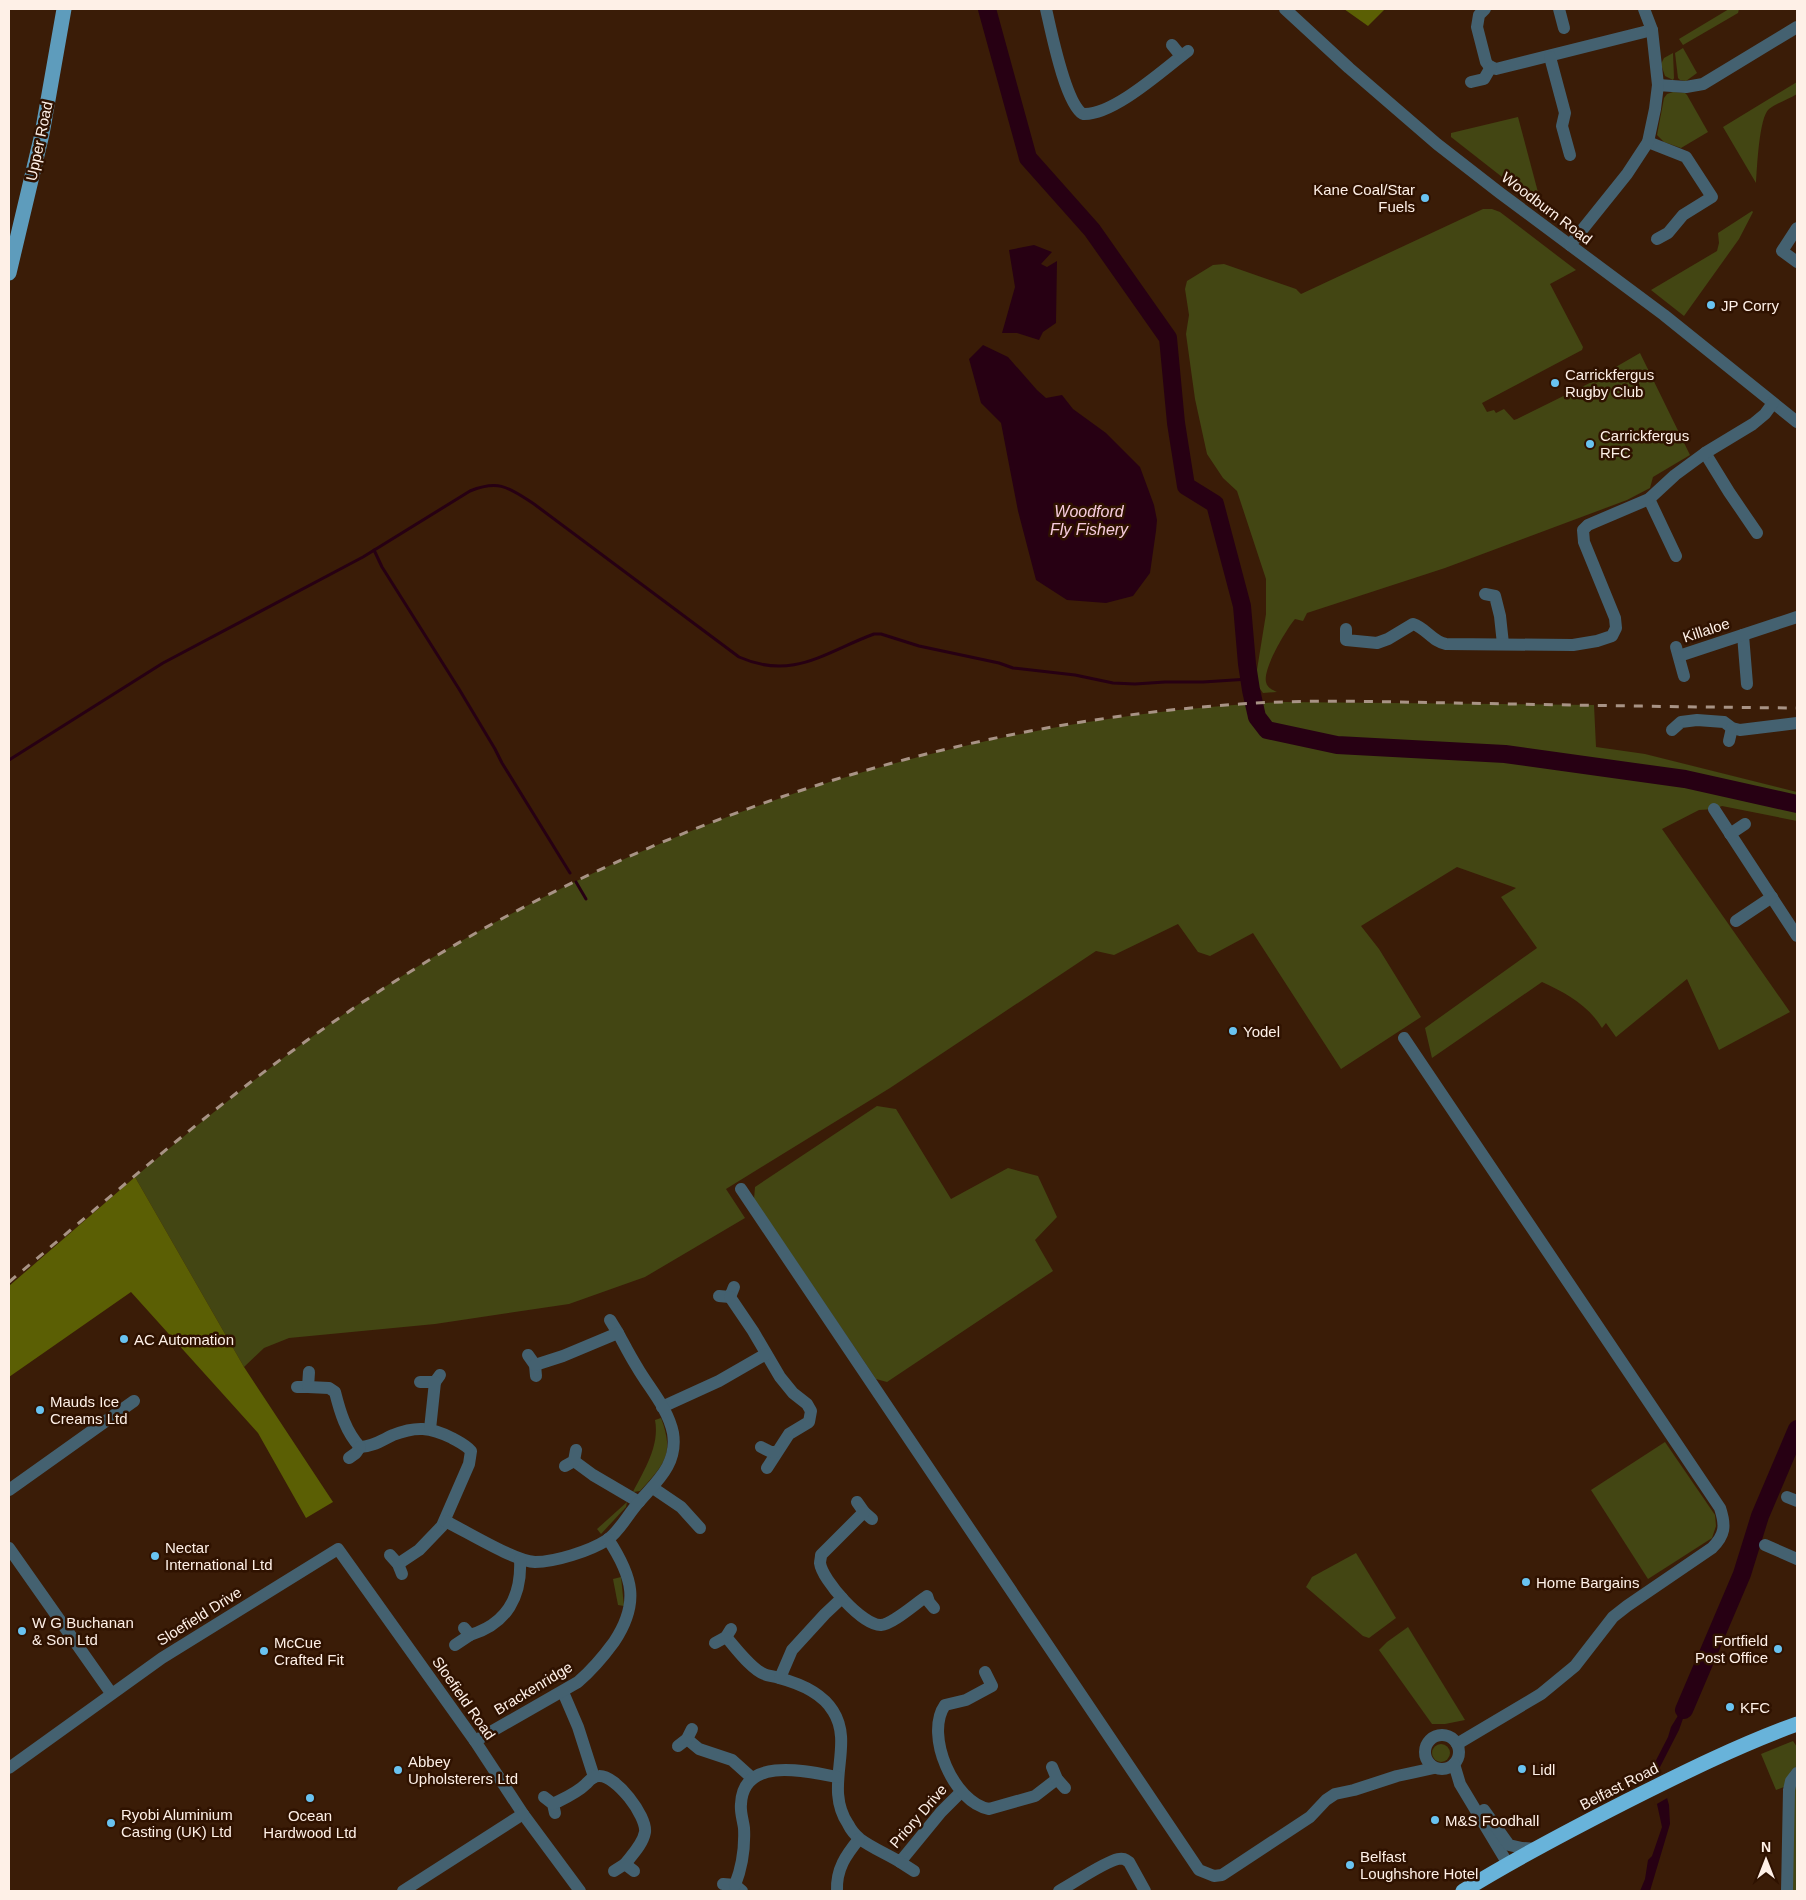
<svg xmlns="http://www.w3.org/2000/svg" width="1806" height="1900" viewBox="0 0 1806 1900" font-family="Arial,sans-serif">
<rect width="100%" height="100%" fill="#3a1c07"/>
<!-- green -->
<g fill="#434613">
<path d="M1729,9H1739L1738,13L1683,45L1679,39Z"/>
<path d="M1683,48L1697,73L1686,81L1680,80L1678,78L1675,53Z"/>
<path d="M1673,53L1674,78L1673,80L1665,76L1661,64L1664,58Z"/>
<path d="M1797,82V94C1789,99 1777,103 1769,109C1759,117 1757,169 1756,183L1723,127Z"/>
<path d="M1673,92L1685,93L1687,95L1708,132L1681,148L1664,142L1657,135L1664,98L1667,94Z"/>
<path d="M1518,117L1539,196L1530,199L1451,137V133Z"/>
<path d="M1483,209H1492L1500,212L1576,270L1550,284L1583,347L1582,350L1482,403L1487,412L1494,410L1496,413L1504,409L1514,420L1517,419L1612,372L1614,368L1640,353L1690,455L1653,477L1650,488L1627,500L1445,568L1307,613L1303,621L1295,619C1286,630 1263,668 1266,682C1267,688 1273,690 1277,692L1263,693L1255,682L1266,614V579L1237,491L1223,478L1207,454L1195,399L1186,334L1189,315L1185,289L1187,281L1213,265L1224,264L1296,289L1301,294Z"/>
<path d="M1752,211L1753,212L1739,239L1684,316L1651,290L1717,251L1719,243L1718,233Z"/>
<path d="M1284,702L1594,705L1596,747L1645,754L1797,792V821L1722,806L1714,809L1699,810L1662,829L1790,1012L1719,1050L1687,979L1616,1037L1606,1023L1602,1028C1588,1005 1566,993 1542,982L1432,1058L1425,1028L1537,948L1501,897L1516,888L1457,867L1361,926L1379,949L1421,1017L1341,1069L1253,933L1210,956L1198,952L1178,924L1114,955L1096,951L890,1088L726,1189L745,1218L645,1277L569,1304L435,1324L289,1338L264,1348L244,1367L135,1177C218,1108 302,1039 394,981C660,815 969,717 1284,702Z"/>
<path d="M877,1106L896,1109L951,1199L1008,1168L1038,1176L1057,1217L1035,1240L1053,1271L887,1382L876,1379L754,1199L755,1187Z"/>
<path d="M661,1418C675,1455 664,1464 640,1491L633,1492C644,1470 660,1446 655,1420Z"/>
<path d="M1665,1442L1715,1515L1716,1526L1712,1538L1648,1579L1591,1490Z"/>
<path d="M627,1502L626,1507L601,1534L597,1529Z"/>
<path d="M1356,1553L1396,1618L1369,1638L1363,1636L1306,1587L1312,1577Z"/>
<path d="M621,1577L624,1606L618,1605L613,1579Z"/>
<path d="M1408,1627L1465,1720L1445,1724H1432L1379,1650L1387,1642Z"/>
<path d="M1793,1741L1797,1747V1766L1791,1771L1784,1787L1776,1790L1761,1754Z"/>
<circle cx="1441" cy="1753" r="9"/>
<path d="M1797,1778V1891H1792L1793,1792Z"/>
</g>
<!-- forest -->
<g fill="#5b5f04">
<path d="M1344,9H1385L1368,26Z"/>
<path d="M135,1177L244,1367L333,1502L306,1518L258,1433L131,1292L9,1377V1286Z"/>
</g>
<!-- water -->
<g fill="#270013">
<path d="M1034,245L1052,252L1041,264L1047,267L1057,261L1056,323L1043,332L1039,340L1017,333H1002L1015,287L1009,250Z"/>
<path d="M983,345L1008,357L1037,390L1046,398L1062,395L1073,409L1106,433L1140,467L1154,505L1157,520L1156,531L1150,573L1133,596L1106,603L1067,600L1036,580L1018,511L1001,423L981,403L969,359Z"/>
<path d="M1682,1709L1686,1710L1679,1730L1659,1769L1669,1805L1670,1824L1650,1891H1640L1645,1879L1648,1860L1652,1856L1662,1827L1650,1772L1668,1737L1671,1727Z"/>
</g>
<!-- pier -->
<path fill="#3a1c07" d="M1661,1769L1669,1797L1655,1805L1648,1776Z"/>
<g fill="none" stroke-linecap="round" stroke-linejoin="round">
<!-- stream -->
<g stroke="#270013" stroke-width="3">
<path d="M374,550L382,567L459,689L495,749L502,763L570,873"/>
<path d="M9,760L163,663L363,557L470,491C500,479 509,488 534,504L739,657C793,681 825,652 874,634H881L919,646L999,663L1013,668L1075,675L1113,683L1135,684L1165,682H1203L1249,679"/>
<path d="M576,882L586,899"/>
</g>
<!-- river -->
<g stroke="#270013" stroke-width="18">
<path d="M987,9L1028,158L1092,230L1168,338L1176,423L1186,486L1215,504L1242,606L1247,664L1251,690L1257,717L1267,730L1337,745L1505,754L1685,779L1797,804"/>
<path d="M1684,1710L1742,1574L1760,1516L1797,1429"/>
</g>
<!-- minor -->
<g stroke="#446170" stroke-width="12">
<path d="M1046,9C1051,30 1065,103 1083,114C1113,116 1164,69 1188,51"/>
<path d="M1285,9L1349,68L1437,144L1500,193L1664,315L1797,422"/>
<path d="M1485,9L1479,15L1477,27L1486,62L1489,66L1496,69L1652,30"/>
<path d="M1559,9L1564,28"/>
<path d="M1172,45L1181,56"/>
<path d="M1550,57L1565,113L1562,126L1570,155"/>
<path d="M1471,82L1484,79L1491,67"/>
<path d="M1658,85L1686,87L1703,84L1797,27"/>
<path d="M1648,142L1686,157L1712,197L1683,215L1668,233L1657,239"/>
<path d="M1797,228L1782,251L1797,262"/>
<path d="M1570,245L1627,174L1648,142L1655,109L1658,85L1652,30L1644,9"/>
<path d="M1705,453L1729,492L1757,533"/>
<path d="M1649,499L1676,556"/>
<path d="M1485,594L1495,596L1500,616L1503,644"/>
<path d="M1346,629V640L1377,643L1388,639L1413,624C1426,628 1433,642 1446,644L1573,645L1597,641L1612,636L1616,628L1615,618L1584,542L1583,530L1588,525L1649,499L1675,475L1705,453L1753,424L1765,414L1773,403"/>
<path d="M1743,635L1747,684"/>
<path d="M1676,647L1684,676"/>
<path d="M1679,656L1797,617"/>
<path d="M1672,730L1681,722L1697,720L1724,722L1732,728L1740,730L1797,723"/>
<path d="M1729,741L1732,728"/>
<path d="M1714,809L1797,936"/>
<path d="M1730,834L1745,824"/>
<path d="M1736,921L1772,897"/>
<path d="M1404,1038L1720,1508C1726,1526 1725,1535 1712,1548L1627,1606L1613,1617L1575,1666L1541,1694L1457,1744"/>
<path d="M741,1189L1199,1870L1214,1876L1222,1875L1310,1817L1326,1800L1335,1794L1354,1790L1397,1776L1434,1768"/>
<path d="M719,1296L730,1297L734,1287"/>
<path d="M730,1297L753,1331L780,1377L793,1393L807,1404L811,1411L809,1422L789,1434L767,1468"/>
<path d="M610,1320L618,1333"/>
<path d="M528,1355L535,1365L536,1376"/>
<path d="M420,1382H435L440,1375"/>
<path d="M297,1387H308L309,1372"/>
<path d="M308,1387L329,1388L335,1392C340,1412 346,1432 360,1447C372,1447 382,1440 393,1435C416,1426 430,1427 452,1438C459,1442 466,1445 471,1451L469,1464L442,1526L419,1550L398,1564"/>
<path d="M662,1407L719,1381L766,1354"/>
<path d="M430,1429L435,1382"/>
<path d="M761,1447L771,1452H776"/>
<path d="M349,1458L356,1453L360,1447"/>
<path d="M574,1461L593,1475L639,1502"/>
<path d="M565,1466L574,1461L576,1450"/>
<path d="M653,1488L681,1507L700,1528"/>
<path d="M9,1490L134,1401"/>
<path d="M1787,1497L1797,1501"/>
<path d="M857,1502L864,1512L872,1519"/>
<path d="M864,1512L821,1555C821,1558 820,1561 820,1563C822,1580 863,1626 881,1625C893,1624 916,1603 927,1596L929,1602L934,1608"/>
<path d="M445,1521C466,1531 514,1561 535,1562C555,1562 590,1551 607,1540C620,1531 628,1514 639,1502C657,1481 678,1464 673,1433C668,1408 649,1388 637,1367C630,1356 624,1344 618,1333L563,1356L535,1365"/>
<path d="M1765,1545L1797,1559"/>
<path d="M9,1548L111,1693"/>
<path d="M390,1555L398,1564L402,1574"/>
<path d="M470,1635C507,1624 522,1596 520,1559"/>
<path d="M726,1637C736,1648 751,1669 764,1674C768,1676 774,1676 779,1678C798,1683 822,1693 833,1711C855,1745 823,1787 848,1824C851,1830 855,1835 860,1839C872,1848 887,1854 900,1862L941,1812L961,1792"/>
<path d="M715,1643L726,1637L731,1629"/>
<path d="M455,1645L470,1635L464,1628"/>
<path d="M985,1672L992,1686L966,1700L945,1705C924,1735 954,1803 989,1809L1035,1796L1057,1779"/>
<path d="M780,1678L792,1650L825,1614L842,1598"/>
<path d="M563,1692L578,1727L594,1777"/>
<circle cx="1442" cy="1752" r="17"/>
<path d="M687,1739L699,1749L732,1760L752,1778"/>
<path d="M475,1741L578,1682C592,1670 603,1657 614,1642C640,1603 633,1577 608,1539"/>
<path d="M678,1746L687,1739L692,1729"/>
<path d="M1454,1764L1460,1784L1508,1864"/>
<path d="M1052,1767L1057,1779L1065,1788"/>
<path d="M9,1768L162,1658L338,1549L475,1741L523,1814L580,1891"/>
<path d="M544,1797L553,1804L555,1813"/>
<path d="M553,1804C565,1798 577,1793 586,1784C590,1780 593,1776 599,1776C616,1775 647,1816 645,1832C643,1844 632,1855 625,1864"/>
<path d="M1484,1810L1509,1845L1522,1848L1537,1849"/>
<path d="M900,1862L914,1871"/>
<path d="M614,1871L625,1864L634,1871"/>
<path d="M723,1884L735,1885L742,1891"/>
<path d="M735,1885C742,1867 745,1847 744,1828C743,1820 740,1812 741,1804C743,1756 806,1771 837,1777"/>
<path d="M403,1891L523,1814"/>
<path d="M837,1891C836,1869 846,1855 859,1839"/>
<path d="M1059,1891C1074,1883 1104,1862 1118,1859C1123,1858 1125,1859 1129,1862L1145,1891"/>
<path d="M1787,1891L1789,1790L1791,1781L1797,1773"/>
</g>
<!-- major -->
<path stroke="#5e9cbc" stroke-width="15" d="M9,273L42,134L64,9"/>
<!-- highway -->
<path stroke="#68b3da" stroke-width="15" d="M1463,1891C1516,1858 1572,1829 1627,1801C1683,1773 1739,1745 1797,1724"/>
<!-- rail -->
<path stroke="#a89385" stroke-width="3" stroke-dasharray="9 9" stroke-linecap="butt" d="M9,1282C119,1190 226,1094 345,1014C606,836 925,725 1240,704C1312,699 1384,702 1455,703C1569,705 1683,707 1797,708"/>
</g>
<!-- markers -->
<g fill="#69c3f1" stroke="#2f1200" stroke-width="2">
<circle cx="1425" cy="198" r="5"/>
<circle cx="1711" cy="305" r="5"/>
<circle cx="1555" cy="383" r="5"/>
<circle cx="1590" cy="444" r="5"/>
<circle cx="1233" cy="1031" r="5"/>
<circle cx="124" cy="1339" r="5"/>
<circle cx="40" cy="1410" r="5"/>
<circle cx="155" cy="1556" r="5"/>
<circle cx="1526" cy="1582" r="5"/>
<circle cx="22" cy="1631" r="5"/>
<circle cx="1778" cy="1649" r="5"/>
<circle cx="264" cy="1651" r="5"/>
<circle cx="1730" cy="1707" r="5"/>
<circle cx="1522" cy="1769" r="5"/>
<circle cx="398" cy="1770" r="5"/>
<circle cx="310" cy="1798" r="5"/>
<circle cx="1435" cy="1820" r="5"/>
<circle cx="111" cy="1823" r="5"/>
<circle cx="1350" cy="1865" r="5"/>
</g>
<g text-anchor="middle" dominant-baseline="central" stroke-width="5" stroke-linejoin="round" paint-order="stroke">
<!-- street labels -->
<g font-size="15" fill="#fef0e7" stroke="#2f1200">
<text transform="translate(39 141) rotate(-78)">Upper Road</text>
<text transform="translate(1547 208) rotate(37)">Woodburn Road</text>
<text transform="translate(1706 630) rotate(-18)">Killaloe</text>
<text transform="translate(199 1616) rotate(-32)">Sloefield Drive</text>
<text transform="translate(533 1688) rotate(-31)">Brackenridge</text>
<text transform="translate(464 1698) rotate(55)">Sloefield Road</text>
<text transform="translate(1619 1786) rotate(-27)">Belfast Road</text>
<text transform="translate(918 1816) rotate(-49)">Priory Drive</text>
</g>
<!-- poi labels -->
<g font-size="15" fill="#fef0e7" stroke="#2f1200" text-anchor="start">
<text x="1415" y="189" text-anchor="end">Kane Coal/Star<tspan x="1415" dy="17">Fuels</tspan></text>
<text x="1721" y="305">JP Corry</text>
<text x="1565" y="374">Carrickfergus<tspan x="1565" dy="17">Rugby Club</tspan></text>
<text x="1600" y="435">Carrickfergus<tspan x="1600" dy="17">RFC</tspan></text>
<text x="1243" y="1031">Yodel</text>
<text x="134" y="1339">AC Automation</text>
<text x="50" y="1401">Mauds Ice<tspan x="50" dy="17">Creams Ltd</tspan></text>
<text x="165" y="1547">Nectar<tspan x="165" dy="17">International Ltd</tspan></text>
<text x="1536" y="1582">Home Bargains</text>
<text x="32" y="1622">W G Buchanan<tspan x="32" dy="17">&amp; Son Ltd</tspan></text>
<text x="1768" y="1640" text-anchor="end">Fortfield<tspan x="1768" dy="17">Post Office</tspan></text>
<text x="274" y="1642">McCue<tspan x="274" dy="17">Crafted Fit</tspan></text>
<text x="1740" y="1707">KFC</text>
<text x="408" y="1761">Abbey<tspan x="408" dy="17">Upholsterers Ltd</tspan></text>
<text x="1532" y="1769">Lidl</text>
<text x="121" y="1814">Ryobi Aluminium<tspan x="121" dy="17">Casting (UK) Ltd</tspan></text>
<text x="310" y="1815" text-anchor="middle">Ocean<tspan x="310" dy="17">Hardwood Ltd</tspan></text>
<text x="1445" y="1820">M&amp;S Foodhall</text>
<text x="1360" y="1856">Belfast<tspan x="1360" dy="17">Loughshore Hotel</tspan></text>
</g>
<!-- water labels -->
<g font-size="16" font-style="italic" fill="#f7ccdd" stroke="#2f1200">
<text x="1089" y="511">Woodford<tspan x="1089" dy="18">Fly Fishery</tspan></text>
</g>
</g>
<!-- border -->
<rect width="1806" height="1900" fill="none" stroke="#fef0e7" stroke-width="20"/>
<!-- north arrow -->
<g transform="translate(1766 1860)" stroke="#2f1200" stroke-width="4" paint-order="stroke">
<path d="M0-4L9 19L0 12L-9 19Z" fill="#fef0e7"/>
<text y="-8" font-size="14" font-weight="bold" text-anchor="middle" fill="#fef0e7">N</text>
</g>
</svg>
